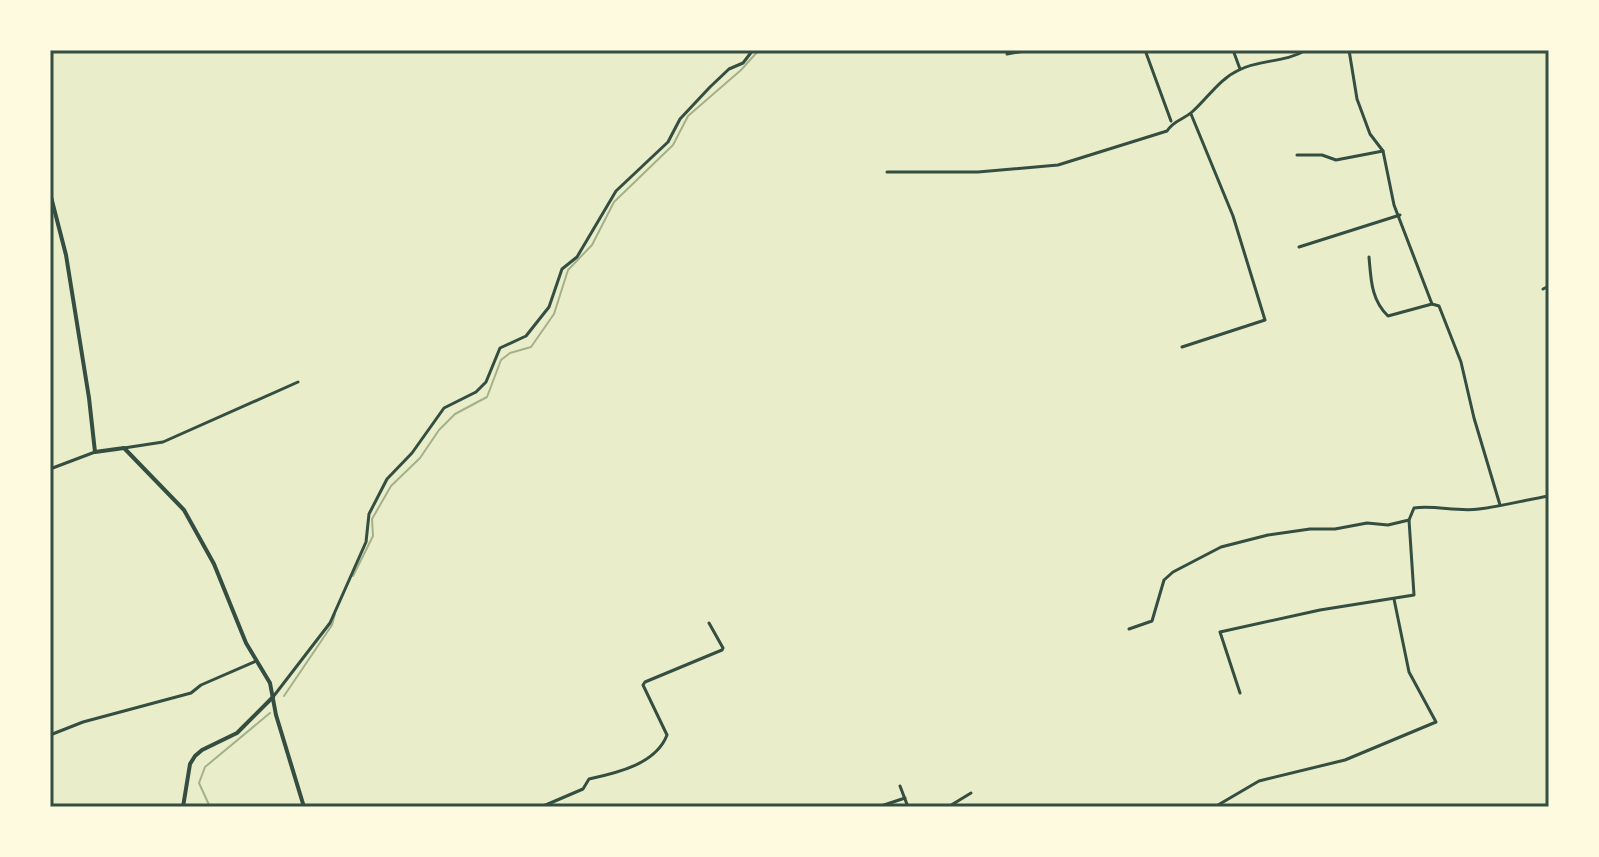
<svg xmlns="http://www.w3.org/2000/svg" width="1599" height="857" viewBox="0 0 1599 857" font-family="Lato,sans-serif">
<rect width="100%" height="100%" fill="#e9edc9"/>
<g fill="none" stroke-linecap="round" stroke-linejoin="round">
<!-- stream -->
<g stroke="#a3b18a" stroke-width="2">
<path d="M353,576L373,536L372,519L391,486L420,458L439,430L455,414L487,397L501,360L510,353L531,347L554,314L568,270L592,245L614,202L673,145L688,116L741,70L759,50"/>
<path d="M284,696L332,625L335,614"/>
<path d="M210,807L199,783L205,767L270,713"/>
</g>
<!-- minor -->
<g stroke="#344e41" stroke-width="3">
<path d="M1145,50L1171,121"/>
<path d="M1233,50L1240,69"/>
<path d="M1349,50L1357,99L1370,134L1383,151L1394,205L1432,304L1439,306L1461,362L1474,418L1500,505"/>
<path d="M1007,54L1029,50"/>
<path d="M1297,155H1322L1336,160L1383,151"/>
<path d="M887,172H978L1058,165L1167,131C1174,120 1183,120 1192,112C1208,98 1219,79 1239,70C1260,59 1285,63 1306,50"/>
<path d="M1299,247L1400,215"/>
<path d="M1369,257C1371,279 1371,300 1388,316L1432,304"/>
<path d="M1543,289L1549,286"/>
<path d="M1182,347L1265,320L1233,216L1191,114"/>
<path d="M124,448L163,442L298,382"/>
<path d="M50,469L95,452"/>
<path d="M1129,629L1152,621L1164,580L1173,572L1221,547L1268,535L1310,529H1335L1367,523L1388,525L1409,520L1414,508C1435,505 1457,512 1479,509C1503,506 1525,500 1549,496"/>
<path d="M1240,693L1220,632L1320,610L1414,595L1409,520"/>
<path d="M273,697L330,623L366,542L369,514L387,479L412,453L444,408L476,392L486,382L500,348L526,336L549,307L562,269L577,257L616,191L668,142L680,119L710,87L729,69L743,63L753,50"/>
<path d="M50,735L83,722L191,693L201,685L256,661"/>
<path d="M900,786L908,807"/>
<path d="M1218,805L1259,781L1345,760L1436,722L1409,672L1394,599"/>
<path d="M541,807L583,789L589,779C617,773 656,764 667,735L643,685L645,682L722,650L723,648L709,623"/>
<path d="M878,807L905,798"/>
<path d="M948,807L971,793"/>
</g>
<!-- tertiary -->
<g stroke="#344e41" stroke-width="4">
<path d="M50,193L66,255L89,398L95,452L124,448L184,510L214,564L246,643L270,683L276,715L304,807"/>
<path d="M183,807L190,764L195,756L202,750L237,733L273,697"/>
</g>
</g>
<!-- border -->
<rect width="1599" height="857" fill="none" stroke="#fefae0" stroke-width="104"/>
<rect x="52" y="52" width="1495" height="753" fill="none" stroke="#344e41" stroke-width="3"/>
</svg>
